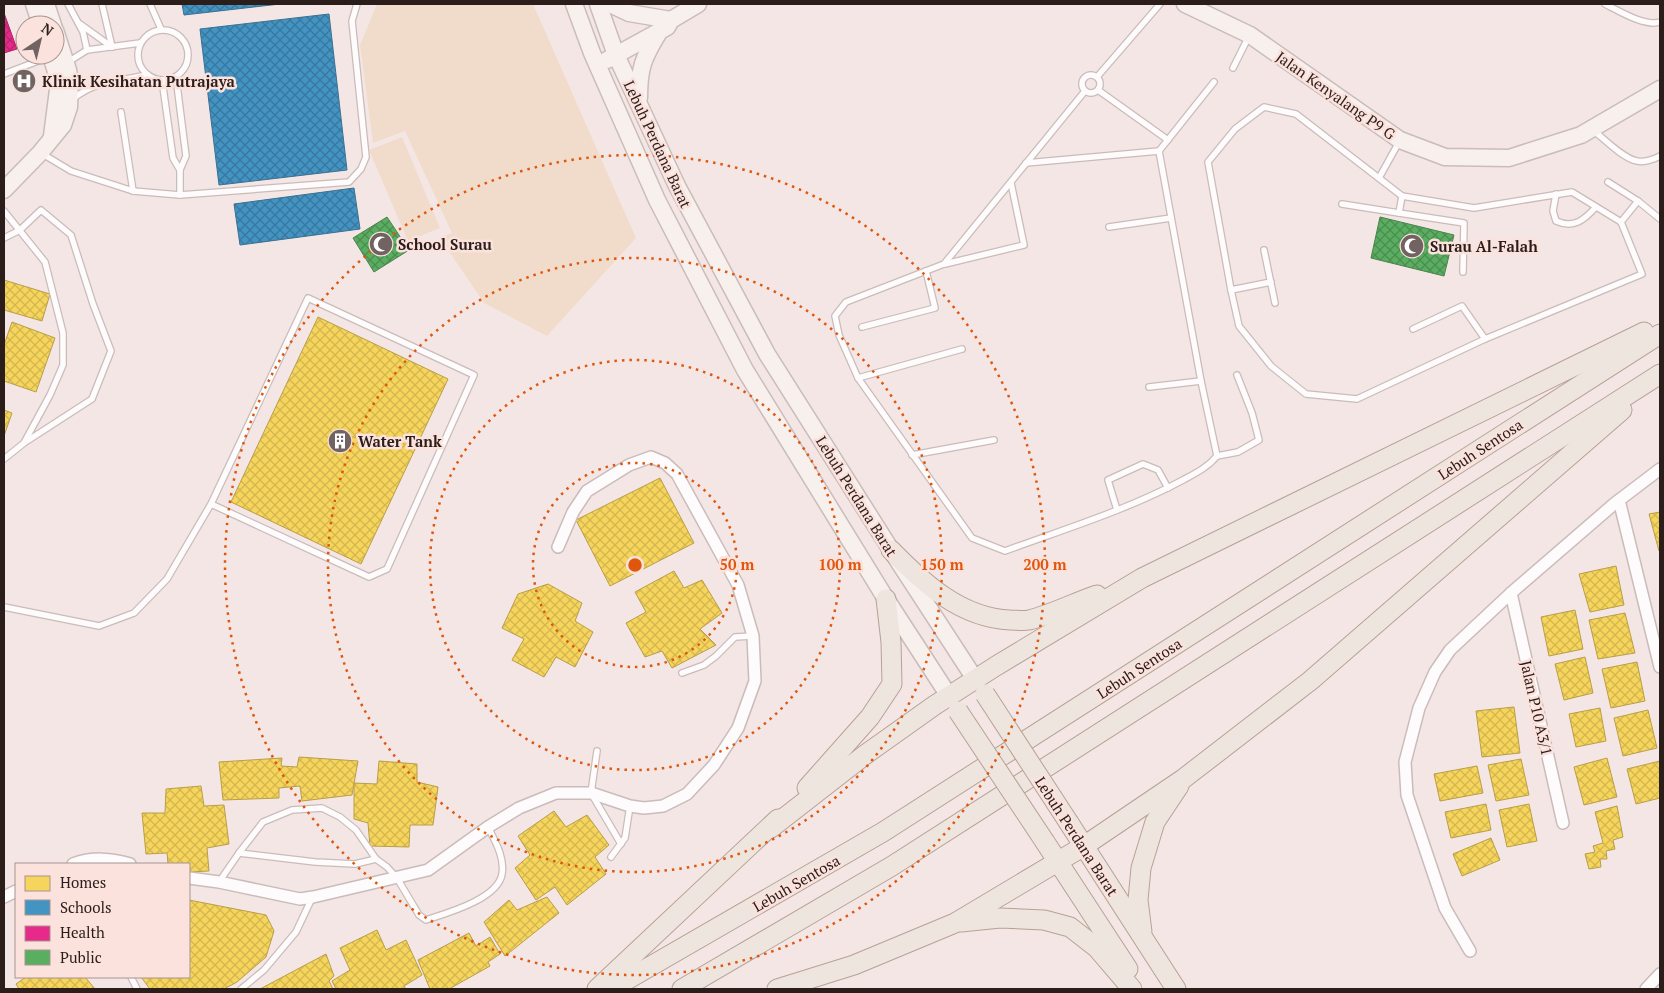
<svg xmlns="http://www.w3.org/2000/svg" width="1664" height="993" viewBox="0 0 1664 993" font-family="'PT Serif',serif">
<defs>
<pattern id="homes-cross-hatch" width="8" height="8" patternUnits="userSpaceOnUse" patternTransform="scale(1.25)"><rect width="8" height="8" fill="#f6d55c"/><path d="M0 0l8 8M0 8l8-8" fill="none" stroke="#d3b64f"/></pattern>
<pattern id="schools-cross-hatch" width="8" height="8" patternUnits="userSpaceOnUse" patternTransform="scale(1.25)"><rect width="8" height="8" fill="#4393c3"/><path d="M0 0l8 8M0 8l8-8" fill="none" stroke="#38779e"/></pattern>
<pattern id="health-cross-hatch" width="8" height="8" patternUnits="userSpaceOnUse" patternTransform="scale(1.25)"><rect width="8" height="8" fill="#e7298a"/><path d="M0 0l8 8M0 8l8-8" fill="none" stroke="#bb2370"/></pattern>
<pattern id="public-cross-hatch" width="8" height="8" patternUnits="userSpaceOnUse" patternTransform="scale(1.25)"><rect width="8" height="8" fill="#5aae61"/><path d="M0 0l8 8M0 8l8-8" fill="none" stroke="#4b8d4f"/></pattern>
</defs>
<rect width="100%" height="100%" fill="#f4e6e4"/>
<!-- green -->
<g fill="#f1dccb">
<path d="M377,4H533L636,238L547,336L484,303L440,238L452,233L405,131L373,143L360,45Z"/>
<path d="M402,137L440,228L408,241L369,150Z"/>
</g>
<!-- homes -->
<g fill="url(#homes-cross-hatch)" stroke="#b99e48">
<path d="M4,280L50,294L42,321L4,310Z"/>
<path d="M318,317L448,379L361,564L231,502Z"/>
<path d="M12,322L55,338L36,392L4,381V345Z"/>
<path d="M4,410L12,413L4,436Z"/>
<path d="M660,478L694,543L610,586L576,520Z"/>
<path d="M1660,512V551H1659L1649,514Z"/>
<path d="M1616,566L1624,605L1590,612L1579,574Z"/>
<path d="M674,571L684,588L702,580L722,613L700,629L716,645L672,668L662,651L645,657L626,623L646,612L635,592Z"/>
<path d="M548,584L582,603L575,621L593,632L575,667L556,657L544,677L512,660L524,639L502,628L518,594Z"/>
<path d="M1575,610L1583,649L1549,656L1541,617Z"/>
<path d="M1625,613L1635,653L1598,659L1589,620Z"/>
<path d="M1585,657L1593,693L1564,700L1555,664Z"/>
<path d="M1637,662L1645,701L1611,708L1602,669Z"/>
<path d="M1514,707L1520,753L1482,757L1476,711Z"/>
<path d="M1600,708L1606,741L1576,747L1569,714Z"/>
<path d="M1648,710L1657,748L1623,756L1614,718Z"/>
<path d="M299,757L358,761L352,795L302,801L300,786L279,788V798L223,800L219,762L282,758L281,766L297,767Z"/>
<path d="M1607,758L1617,797L1584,805L1574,767Z"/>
<path d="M1521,759L1529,795L1496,801L1488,765Z"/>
<path d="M379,761L417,764V782L438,787L433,825H410L409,847L370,846L368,823L354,819V783L377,784Z"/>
<path d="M1660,761V798L1636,804L1627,769Z"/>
<path d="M1477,766L1483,793L1440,801L1434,774Z"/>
<path d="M201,786L204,806L224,805L229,844L207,848L209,871L189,872V864H168L167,853L146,854L142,813H165L166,789Z"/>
<path d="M1486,804L1491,830L1451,838L1445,812Z"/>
<path d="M1529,804L1537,841L1507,847L1499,810Z"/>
<path d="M1617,806L1623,837L1613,840L1615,849L1606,851L1607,859H1600L1601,867L1589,869L1585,854L1595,852L1593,846L1603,843L1595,812Z"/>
<path d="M554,811L566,827L587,815L609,845L595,857L606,874L567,905L555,887L536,900L515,868L530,855L518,836Z"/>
<path d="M1491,838L1500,860L1462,876L1453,854Z"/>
<path d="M547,897L559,913L505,956L484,922L509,900L517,910Z"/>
<path d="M189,900L266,915L274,931L266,957L237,982L224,989H150L141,977H189Z"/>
<path d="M377,930L386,950L406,940L422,975L404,986L406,989H336L332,981L350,970L340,948Z"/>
<path d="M469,933L476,946L490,937L500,954L488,962L490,966L449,989H430L418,960Z"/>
<path d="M326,954L334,976L329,981L333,989H260Z"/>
<path d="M26,977H85L95,989H19L16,984Z"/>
</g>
<!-- schools -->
<g fill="url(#schools-cross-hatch)" stroke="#3c7090">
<path d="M182,4H280L184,15Z"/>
<path d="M329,14L347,170L219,185L200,29Z"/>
<path d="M354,188L360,229L240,245L234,204Z"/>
</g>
<!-- health -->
<path fill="url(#health-cross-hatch)" stroke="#af2568" d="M4,13L17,49L4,53Z"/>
<!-- public -->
<g fill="url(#public-cross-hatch)" stroke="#4c824c">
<path d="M387,217L409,250L374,272L353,238Z"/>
<path d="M1380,217L1454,235L1444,276L1371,258Z"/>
</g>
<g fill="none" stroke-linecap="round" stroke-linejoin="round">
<!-- lane casing -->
<g stroke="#cabcba" stroke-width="8">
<g id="lane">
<path d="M68,4L83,32L87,50"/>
<path d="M102,4L112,47"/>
<path d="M150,4L161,29"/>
<path d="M1605,4C1619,11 1645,27 1660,22"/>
<path d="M80,24L112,47"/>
<circle cx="163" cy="55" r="25"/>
<path d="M68,62L87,50L140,43"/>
<path d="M1233,68L1249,36"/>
<path d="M4,74L51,56"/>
<circle cx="1091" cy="84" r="9"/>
<path d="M176,77L186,156L180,170V195"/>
<path d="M1097,77L1160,4"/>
<path d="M162,80L173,158L180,170"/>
<path d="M1098,90L1168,140"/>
<path d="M1085,91L944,264L846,302L835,316L839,335L858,378L972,538L1005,551C1065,529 1127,510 1183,480C1196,473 1208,467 1217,456L1201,381L1159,151L1214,82"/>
<path d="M73,99C94,81 122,80 148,75"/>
<path d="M1264,107L1296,114L1402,196L1474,208L1572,192L1621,222L1642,274L1485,339L1357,399L1306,394L1271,366L1239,326L1231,290L1208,162L1235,129Z"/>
<path d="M121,112L133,191"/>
<path d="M1593,130C1604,139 1624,159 1637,161C1643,163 1655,159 1660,156"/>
<path d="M41,153L71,171L133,191L180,195L349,182L361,169L366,157L352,21L357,4"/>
<path d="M1026,163L1159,151"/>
<path d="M1379,178L1399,142"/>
<path d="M1608,182L1638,201L1621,222"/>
<path d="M1556,194L1553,211L1556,221C1574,229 1584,220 1596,207"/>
<path d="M1638,201L1660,219"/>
<path d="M1342,204L1399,213L1402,196"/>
<path d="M4,211L45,262L63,333V365L50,395L25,441"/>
<path d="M1399,213L1464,223L1463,272"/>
<path d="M1109,227L1171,218"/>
<path d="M4,238L20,230L41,210L71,235L93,304L111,351L92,399L24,443L4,459"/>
<path d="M1264,250L1275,303"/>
<path d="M945,264L1024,245L1011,183"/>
<path d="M1231,290L1271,282"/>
<path d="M862,327L935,308L926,271"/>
<path d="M1413,329L1462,306L1485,339"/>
<path d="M858,378L962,349"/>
<path d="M1149,387L1201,381"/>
<path d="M912,455L994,440"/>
<path d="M1217,456L1238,452L1259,440L1252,413L1237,375"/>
<path d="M1117,510L1108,480L1143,464L1158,470L1168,488"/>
<path d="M4,607L99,626L134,613L167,579L211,504L308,298L474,375L387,569L369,577L211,504"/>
<path d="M682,673L704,665L716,656L735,637L753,636"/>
<path d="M597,751L591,793L621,844"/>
<path d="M239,853L315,862L355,864L376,859"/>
<path d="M611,857L625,838L630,806"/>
<path d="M219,882L239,853L263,822L292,810L322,808L340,817L356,830L376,859L387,867L397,878L419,915L426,920C447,913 498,899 502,874C505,858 495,841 488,827"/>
<path d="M131,977L137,989"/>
<path d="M241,989L264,970L296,932L312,898"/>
</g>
</g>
<!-- street casing -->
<g stroke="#cabcba" stroke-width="14">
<g id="street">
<path d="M1619,500L1660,667"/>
<path d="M1511,593L1563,823"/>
<path d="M73,864C91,857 112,858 130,864"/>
<path d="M189,878L219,882L300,899L313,897L428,870L488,827L519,808L556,793H591L630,806L644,808L663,806L687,794L714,765L738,728L755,681L753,636L738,585L677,474L665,463L651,457L629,465L587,491L573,512L558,547"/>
<path d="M4,897L16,891"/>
<path d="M1470,951L1445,908L1407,795L1405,762L1419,708L1435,672L1450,650L1511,593L1614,504L1660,469"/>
<path d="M1646,989L1660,974"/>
</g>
</g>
<!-- secondary casing -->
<g stroke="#cabcba" stroke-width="19">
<g id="secondary">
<path d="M34,4L41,25"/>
<path d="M46,4L53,25"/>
<path d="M574,4L592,53L657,200L745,370L886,599L949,696"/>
<path d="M598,4L616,55L677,186L767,354L891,550L975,679"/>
<path d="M610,4L629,13L671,20"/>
<path d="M1185,4L1250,35L1400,140L1445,157L1509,158L1581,135L1660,89"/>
<path d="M51,55L59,82L52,136"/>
<path d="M607,60L667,27L671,20L698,4"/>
<path d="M639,98C639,68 643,58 659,32"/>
<path d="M4,190L40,153L63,125L69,107L70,81L68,70L55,30"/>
</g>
</g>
<!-- primary casing -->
<g stroke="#b7a196" stroke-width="21">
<g id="primary">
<path d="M891,550C923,583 961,618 1010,620C1016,620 1023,621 1029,620C1050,615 1076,602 1097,595"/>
<path d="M807,788L870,717L892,684L891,642L886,599"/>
<path d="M1069,823L1176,989"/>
<path d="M771,828L866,754L935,705L996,666L1142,578L1644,332"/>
<path d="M1045,842L1128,969"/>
<path d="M961,922L1000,918L1044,920L1070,927L1097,948L1132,989"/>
<path d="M1142,932L1138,900L1141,868L1155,822L1179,786"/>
<path d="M597,989L778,819"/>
<path d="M611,989L883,832L1660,334"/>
<path d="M682,989L892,866L1660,374"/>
<path d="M777,989L854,965L955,923L1084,846L1183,779L1310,681L1622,410"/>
</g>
</g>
<!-- lane -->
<use href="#lane" stroke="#fdfbfb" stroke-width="5.5"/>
<!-- street -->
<use href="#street" stroke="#fdfbfb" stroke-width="11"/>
<!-- secondary -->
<use href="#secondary" stroke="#f7f0ec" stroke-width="16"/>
<!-- primary -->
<use href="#primary" stroke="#efe5df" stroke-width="19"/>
<!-- primary-bridge casing -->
<g stroke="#b7a196" stroke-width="21" stroke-linecap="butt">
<g id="primary-bridge">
<path d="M985,694L1069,823"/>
<path d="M958,711L1045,842"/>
</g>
</g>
<!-- primary-bridge -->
<use href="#primary-bridge" stroke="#efe5df" stroke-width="19"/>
</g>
<!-- distance rings -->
<g fill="none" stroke="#df560d" stroke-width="2.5" stroke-dasharray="2.5 5">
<circle cx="635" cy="565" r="102"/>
<circle cx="635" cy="565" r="205"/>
<circle cx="635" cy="565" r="307"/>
<circle cx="635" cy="565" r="410"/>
</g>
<!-- icons -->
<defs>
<g id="hospital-disc" transform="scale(1.25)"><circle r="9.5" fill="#716361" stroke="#fbe2dd"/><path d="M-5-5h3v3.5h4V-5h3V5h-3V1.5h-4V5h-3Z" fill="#fff"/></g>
<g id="mosque-disc" transform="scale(1.25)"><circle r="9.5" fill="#716361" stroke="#fbe2dd"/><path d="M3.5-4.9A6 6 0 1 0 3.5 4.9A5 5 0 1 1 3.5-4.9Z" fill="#fff"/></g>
<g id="building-disc" transform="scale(1.25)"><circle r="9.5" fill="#716361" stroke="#fbe2dd"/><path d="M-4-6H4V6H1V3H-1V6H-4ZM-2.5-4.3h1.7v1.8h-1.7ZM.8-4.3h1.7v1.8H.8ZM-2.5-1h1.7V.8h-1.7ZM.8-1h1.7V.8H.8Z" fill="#fff"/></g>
</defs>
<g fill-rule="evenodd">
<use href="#hospital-disc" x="24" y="81"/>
<use href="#mosque-disc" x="381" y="244"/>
<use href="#mosque-disc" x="1412" y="246"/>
<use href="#building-disc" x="340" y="441"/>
</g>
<g text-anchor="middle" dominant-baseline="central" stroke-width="5" stroke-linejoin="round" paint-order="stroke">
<!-- poi labels -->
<g font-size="15" font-weight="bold" fill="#2b1d1a" stroke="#fbe2dd" text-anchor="start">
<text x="42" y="81">Klinik Kesihatan Putrajaya</text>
<text x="398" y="244">School Surau</text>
<text x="1430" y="246">Surau Al-Falah</text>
<text x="358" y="441">Water Tank</text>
</g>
<!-- street labels -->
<g font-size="15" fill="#2b1d1a" stroke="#fbe2dd">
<text transform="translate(1336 95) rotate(35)">Jalan Kenyalang P9 G</text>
<text transform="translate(658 144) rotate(65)">Lebuh Perdana Barat</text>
<text transform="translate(1480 449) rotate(-33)">Lebuh Sentosa</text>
<text transform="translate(857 496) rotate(58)">Lebuh Perdana Barat</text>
<text transform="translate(1139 668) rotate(-33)">Lebuh Sentosa</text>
<text transform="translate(1537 708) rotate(77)">Jalan P10 A3/1</text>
<text transform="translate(1077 836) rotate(57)">Lebuh Perdana Barat</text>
<text transform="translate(796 883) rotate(-30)">Lebuh Sentosa</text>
</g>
</g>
<circle cx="635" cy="565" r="8" fill="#df560d" stroke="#fbe2dd" stroke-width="2.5"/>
<g font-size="15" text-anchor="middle" font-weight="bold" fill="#df560d" stroke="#fbe2dd" stroke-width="5" stroke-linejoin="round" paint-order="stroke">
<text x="737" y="570">50 m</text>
<text x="840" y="570">100 m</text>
<text x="942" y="570">150 m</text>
<text x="1045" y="570">200 m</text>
</g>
<!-- border -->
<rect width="1664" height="993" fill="none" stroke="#2b1d1a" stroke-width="10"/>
<!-- legend -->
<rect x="15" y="863" width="175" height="115" fill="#fbe2dd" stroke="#a8938f"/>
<rect x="25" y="876" width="25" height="15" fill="#f6d55c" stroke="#a8938f"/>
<text x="60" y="888" font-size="15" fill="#2b1d1a">Homes</text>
<rect x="25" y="900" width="25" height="15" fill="#4393c3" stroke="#a8938f"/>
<text x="60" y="913" font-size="15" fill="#2b1d1a">Schools</text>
<rect x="25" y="926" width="25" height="15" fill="#e7298a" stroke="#a8938f"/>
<text x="60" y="938" font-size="15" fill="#2b1d1a">Health</text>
<rect x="25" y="950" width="25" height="15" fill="#5aae61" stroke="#a8938f"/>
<text x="60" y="963" font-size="15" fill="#2b1d1a">Public</text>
<!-- north arrow -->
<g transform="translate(40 40) rotate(35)"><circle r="24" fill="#fbe2dd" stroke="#a8938f"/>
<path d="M0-4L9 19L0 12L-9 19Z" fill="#716361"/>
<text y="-8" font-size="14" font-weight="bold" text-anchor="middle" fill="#2b1d1a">N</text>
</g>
</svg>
